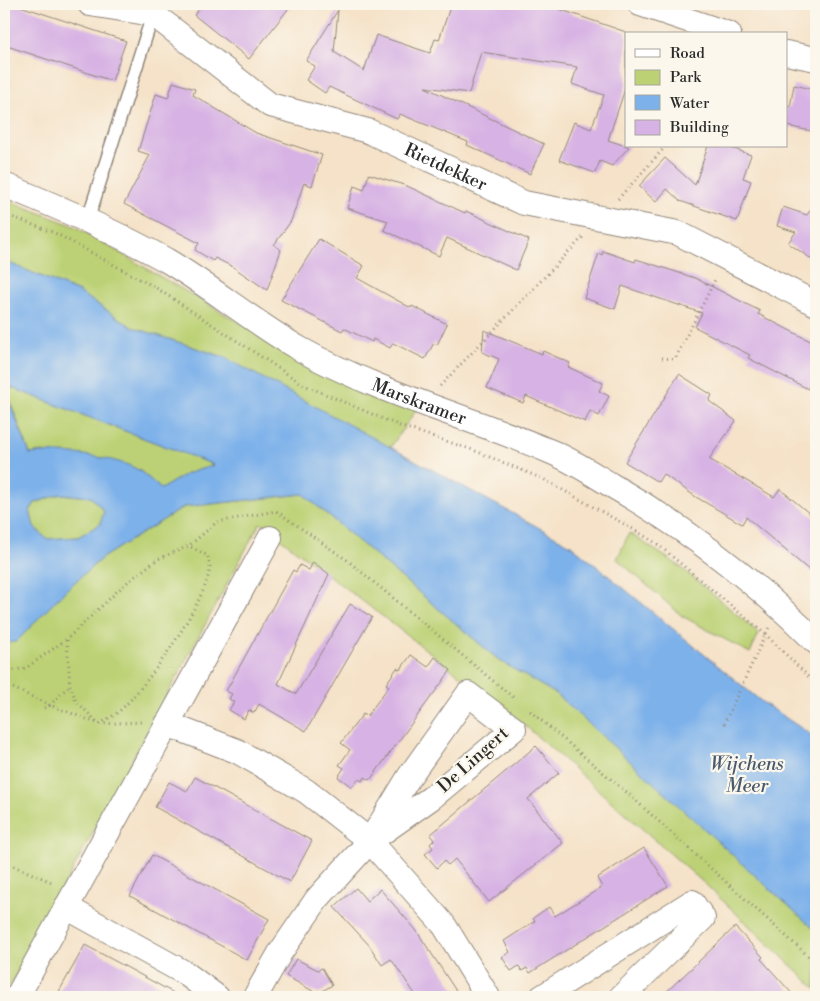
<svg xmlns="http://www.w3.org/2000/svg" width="820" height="1001" viewBox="0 0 820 1001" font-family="'Libre Bodoni',serif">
<rect width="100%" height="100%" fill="#fbf7ec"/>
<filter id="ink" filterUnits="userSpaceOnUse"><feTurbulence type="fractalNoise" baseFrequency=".02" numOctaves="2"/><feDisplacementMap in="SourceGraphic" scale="10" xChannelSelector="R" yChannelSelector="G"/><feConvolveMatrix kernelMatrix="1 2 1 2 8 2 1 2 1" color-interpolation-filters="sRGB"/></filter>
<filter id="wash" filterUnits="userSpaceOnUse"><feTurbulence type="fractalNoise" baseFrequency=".0096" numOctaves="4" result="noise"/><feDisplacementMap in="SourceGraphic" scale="20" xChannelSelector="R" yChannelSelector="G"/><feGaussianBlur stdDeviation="1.12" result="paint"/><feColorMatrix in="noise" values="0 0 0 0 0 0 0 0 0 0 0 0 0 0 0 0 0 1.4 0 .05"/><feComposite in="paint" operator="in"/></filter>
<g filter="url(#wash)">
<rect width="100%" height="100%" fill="#f5e2c8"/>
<!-- green -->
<g fill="#bcd174" stroke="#747e50">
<path d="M4,199L74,226L310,364L417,409L390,448L224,357L132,327L79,292L4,261Z"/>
<path d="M4,385L215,465L186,474L161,489L139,470L42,452L30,454Z"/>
<path d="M60,494L91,497L104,511L101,524L78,537L47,539L34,527L30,511L35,503Z"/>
<path d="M303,494L500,661L556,694L816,926V989L705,884L521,722L260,523L4,997V643L16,641L67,589L102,558L184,507Z"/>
<path d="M629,533L678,565L759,633L750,653L682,616L617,559Z"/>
</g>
<!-- water -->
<path fill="#7db1ea" stroke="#546e8a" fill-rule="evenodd" d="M4,261L79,292L132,327L224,357L571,545L762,702L816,738V931L556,694L500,661L303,494L184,507L102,558L67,589L16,642L4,643V388L30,454C56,450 118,456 140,471C147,476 154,483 161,489L186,474L214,465L4,385ZM60,494L91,497L104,511L100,524L78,537L47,539L34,527L30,510L35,503Z"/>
<g id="blocks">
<!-- building -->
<g fill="#d7b2e4">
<path d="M4,4H14L126,41L112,81L4,45Z"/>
<path d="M204,4H292L249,59L194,15Z"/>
<path d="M451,4H534L553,7L626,32V86L608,140L629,147L612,166L600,161L595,173L559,160L574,122L591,129L604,95L572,84L577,67L481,52L469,93L425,87L544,144L530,174L467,145L468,142L400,114L397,119L329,87L325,93L306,80L315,66L306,61L338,10L334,52L364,71L376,35L430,53L435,39L439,40Z"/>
<path d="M173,82L195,89L193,95L256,133L322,155L312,186L304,183L291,221L274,245L281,250L267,290L233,267L215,258L213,261L195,250L199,243L124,204L150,155L138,151L156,94L168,98Z"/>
<path d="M794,85L816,90V132L786,126V107H790Z"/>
<path d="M708,146H726L751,155L743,178L751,181L737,221L680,201L667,189L656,202L639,186L665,158L695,185Z"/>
<path d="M369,174L407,186L465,213L466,211L529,240L516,270L447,238L439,256L384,230L388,221L347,208L354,186L364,190Z"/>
<path d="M816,201V262L788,243L796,232L777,226L783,207L807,215Z"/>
<path d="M319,239L364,266L357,278L411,308L412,306L447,324L437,345L434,343L425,359L393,343L390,348L373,339L372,342L344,328L342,331L281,300Z"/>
<path d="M603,251L635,262L636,259L695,278L760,311L758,314L816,344V388L809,385L808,389L748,358L750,355L695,327L702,313L622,286L615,309L584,298L599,253L602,255Z"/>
<path d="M484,330L542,354L543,351L570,363L568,367L603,383L599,391L609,396L599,416L590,411L585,422L526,396L523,403L487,388L499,359L482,352Z"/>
<path d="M679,374L712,395L709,401L736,421L709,459L774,497L780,489L816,519V576L746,517L742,524L696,497L663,474L658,482L625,462Z"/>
<path d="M313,562L329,574L278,684L296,694L350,604L372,617L306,731L259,704L254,713L249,710L244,719L229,710L234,702L229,699L232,694L226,691L293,570L296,572L300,565L309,570Z"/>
<path d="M411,655L428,667L435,657L451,670L370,780L365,777L362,781L358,779L352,787L338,777L344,768L339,765L350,750L341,743L363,714L367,716L389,686L386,684L397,668L400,670Z"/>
<path d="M536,746L559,773L528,799L563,843L489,902L455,859L448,865L444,861L437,868L425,854L433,848L430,844L434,840L430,835Z"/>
<path d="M195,777L312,841L290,882L155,807L169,782L187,791Z"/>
<path d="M644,848L668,886L530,973L527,968L522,971L519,966L511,971L502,957L510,952L504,941L535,921L533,918L549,907L555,916L602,887L597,878Z"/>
<path d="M152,855L269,919L247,960L130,896Z"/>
<path d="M356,888L367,901L380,889L416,930L460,997H417L391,959L382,965L369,945L334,907Z"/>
<path d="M735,927L763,957L761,959L795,997H661Z"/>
<path d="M85,945L128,968L181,997H56Z"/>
<path d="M296,959L318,970L322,968L332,985L318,994L286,976Z"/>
</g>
</g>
</g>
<g filter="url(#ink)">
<use href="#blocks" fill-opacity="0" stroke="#90867a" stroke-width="1"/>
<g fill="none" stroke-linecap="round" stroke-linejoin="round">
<!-- service casing -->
<g stroke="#90867a" stroke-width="15">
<path id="service" d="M88,219L153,14"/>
</g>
<!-- minor casing -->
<g stroke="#90867a" stroke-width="26">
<g id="minor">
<path id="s1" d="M90,4L153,14L270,105L368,131L524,203L678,233L816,304"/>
<path d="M640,4L729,34"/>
<path d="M786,53L816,59"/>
<path id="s2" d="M4,185C61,208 112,230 166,260C212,287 254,323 300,349C379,393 466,416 549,451C570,459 591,473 611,485C686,528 755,581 816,642"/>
<path d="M468,694L514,729L431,798L370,841L409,777Z"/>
<path d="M167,724L237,751L306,791L370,841L444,925L488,997"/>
<path d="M66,907L185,973L217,997"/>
<path d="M17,997L270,538"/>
<path d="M255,997L280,953L317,899L370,841"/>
<path d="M542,997L692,902L703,918L621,997"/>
</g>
</g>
<!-- path -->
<g stroke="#90867a" stroke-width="3" stroke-dasharray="1 4" stroke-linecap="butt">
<path d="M618,199L666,146"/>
<path d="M4,214L57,234L158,289L304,385L400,426L473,450L543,479L633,529L656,543L765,634L816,684"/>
<path d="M662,358L675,359L716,278"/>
<path d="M440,386L583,237"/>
<path d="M67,640L70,685L76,701L99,724C105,720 112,717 118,712C145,690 207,601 210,567C210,564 208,559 208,556L189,546"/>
<path d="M4,672L26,668L67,639L125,584L158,559L189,546L217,522L276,511L347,560L514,698"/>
<path d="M4,684L50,705L70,685"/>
<path d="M44,708L50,705L99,724L143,722"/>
<path d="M530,711L625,791L816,963"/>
<path d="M724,724L769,627"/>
<path d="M4,862L54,883"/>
</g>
<!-- service -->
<use href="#service" stroke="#fff" stroke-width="12"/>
<!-- minor -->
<use href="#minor" stroke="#fff" stroke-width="24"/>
</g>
</g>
<g text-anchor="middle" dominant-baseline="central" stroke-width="4.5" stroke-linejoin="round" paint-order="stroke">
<!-- street labels -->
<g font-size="18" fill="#2b2b2b" stroke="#fbf7ec">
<text stroke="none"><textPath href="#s1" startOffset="399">Rietdekker</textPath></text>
<text stroke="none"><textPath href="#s2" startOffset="470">Marskramer</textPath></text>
<text transform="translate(473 760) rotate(-42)">De Lingert</text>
</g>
<!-- water labels -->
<g font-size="19" font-style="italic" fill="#485a6e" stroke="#fbf7ec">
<text x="747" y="764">Wijchens<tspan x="747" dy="22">Meer</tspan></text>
</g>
</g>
<!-- margin -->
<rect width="820" height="1001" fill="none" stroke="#fbf7ec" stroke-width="20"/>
<!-- legend -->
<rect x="625" y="32" width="162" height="115" fill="#fbf7ec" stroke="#a8a59f"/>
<rect x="635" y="49" width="25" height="8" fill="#ffffff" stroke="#a8a59f"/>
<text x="670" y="58" font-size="15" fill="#2b2b2b">Road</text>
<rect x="635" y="70" width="25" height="15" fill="#bcd174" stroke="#a8a59f"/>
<text x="670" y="82" font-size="15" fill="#2b2b2b">Park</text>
<rect x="635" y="95" width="25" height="15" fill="#7db1ea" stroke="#a8a59f"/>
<text x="670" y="108" font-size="15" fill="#2b2b2b">Water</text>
<rect x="635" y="120" width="25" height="15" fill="#d7b2e4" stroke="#a8a59f"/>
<text x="670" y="132" font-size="15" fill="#2b2b2b">Building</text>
</svg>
